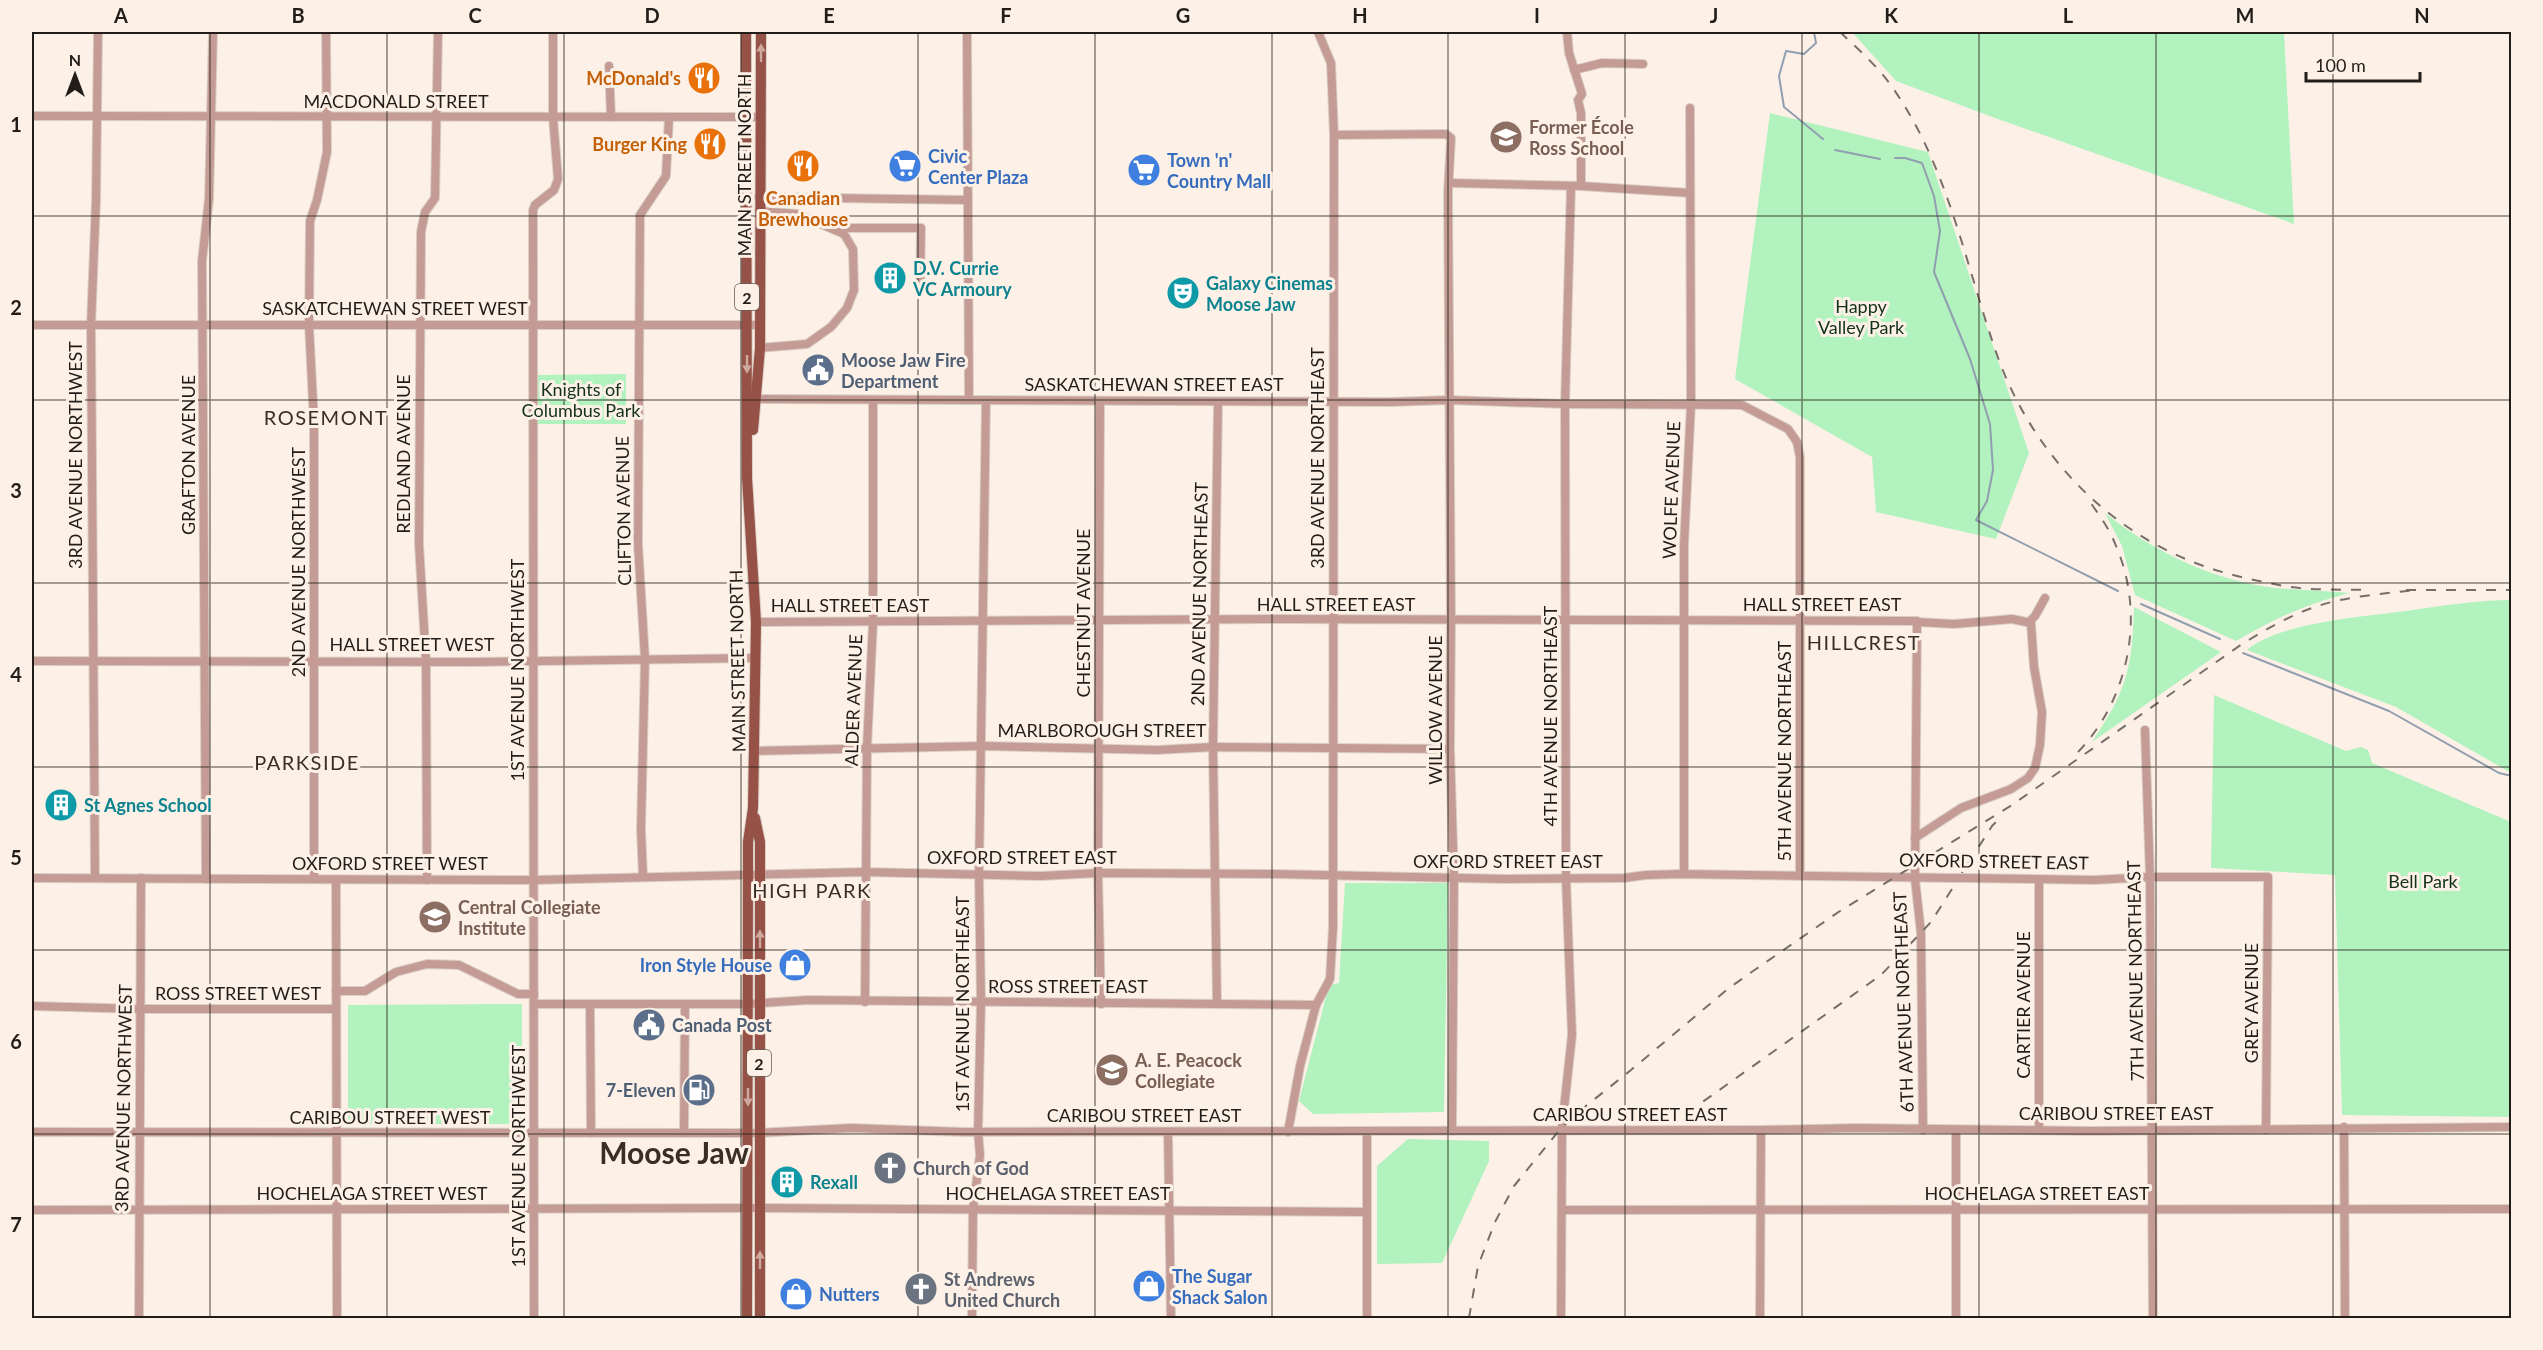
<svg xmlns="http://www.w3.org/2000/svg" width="2543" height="1350" viewBox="0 0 2543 1350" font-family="Lato,sans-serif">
<rect width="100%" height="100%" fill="#fdf1e7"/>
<!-- green -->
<g fill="#b1f2bf">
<path d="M1852,32H2284L2294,224L1995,118L1896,81Z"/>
<path d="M1770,113L1928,152L2029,453L1996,539L1876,512L1872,457L1735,379Z"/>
<path d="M626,374V424H536V375Z"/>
<path d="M2105,513C2154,552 2214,581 2276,588C2301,590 2326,591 2350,593C2306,604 2276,618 2236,641L2135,595L2122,546Z"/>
<path d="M2511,600V773L2396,707L2247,650C2281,622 2362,617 2406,611C2441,606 2477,600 2511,600Z"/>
<path d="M2134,607L2221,652L2092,742C2127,690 2132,669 2134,607Z"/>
<path d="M2214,695L2346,751L2361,747L2368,750L2372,763L2511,822V1117L2342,1115L2335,875L2211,868Z"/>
<path d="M1345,883H1448L1444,1112L1313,1114L1299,1101L1329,985L1339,983Z"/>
<path d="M522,1004V1124H348V1005Z"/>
<path d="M1408,1139L1489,1141V1161L1442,1263L1377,1264V1166Z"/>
</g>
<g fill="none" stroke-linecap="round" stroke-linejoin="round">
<!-- stream -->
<g stroke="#919eb0" stroke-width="2">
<path d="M1814,32L1816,43L1804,54L1786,51L1779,76L1784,107L1823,139"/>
<path d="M1835,150L1880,159"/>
<path d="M1895,158H1905L1922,163L1934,196L1940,231L1934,272L1970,359L1990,424L1993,470L1987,501L1976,520L2118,591"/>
<path d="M2141,604L2220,639"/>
<path d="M2243,653L2389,711L2499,773L2512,776"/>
</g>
<!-- minor casing -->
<g stroke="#dacfc6" stroke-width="10">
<g id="minor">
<path d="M967,32L969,400"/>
<path d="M1567,32L1569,53L1582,94L1578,100L1581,113V186"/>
<path d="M609,66L611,117"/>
<path d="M1574,70L1602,63L1643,64"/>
<path d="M32,116L761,117"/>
<path d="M1334,135L1446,134L1451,138L1448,193L1451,620L1450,749L1454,878L1452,1131"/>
<path d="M1450,183L1581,186L1690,193"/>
<path d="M759,197L968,200"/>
<path d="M759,211L798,214L844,234L853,249L854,290L847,308L831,327L807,344L760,348"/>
<path d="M835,228H921L920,290"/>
<path d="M32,325H759"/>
<path d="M750,399L1391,402L1449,400L1565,404L1742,405L1788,429L1797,442L1800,457V876"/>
<path d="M1100,401L1098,873L1101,1004"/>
<path d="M756,622L1274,619L1917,621L1915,879L1921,933L1923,1130"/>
<path d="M2029,622L2035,616L2045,598"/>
<path d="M32,661L474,662L755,658"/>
<path d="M2145,730L2150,877L2153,1318"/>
<path d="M754,751L982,746L1157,750L1213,747L1450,749"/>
<path d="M1915,838L1961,808L2011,789L2028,778L2035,768L2040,745L2042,712L2034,667L2031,623L2012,619L1954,624L1917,622"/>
<path d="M1684,874V545L1691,404L1690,108"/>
<path d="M643,877L641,829L645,659L638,544L640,215L666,176L669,117"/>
<path d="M32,878L534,880L864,872L1041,876L1098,873L1275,874L1506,879L1624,878L1646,875L1680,874L1954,878"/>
<path d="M95,878L91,325L96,201L98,32"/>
<path d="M1965,878L2094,880L2150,877H2268L2266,1130"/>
<path d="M206,879L202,261L209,199L213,32"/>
<path d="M314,879V422L309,325L310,221L317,200L327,152L326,32"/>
<path d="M427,880L426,661L419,544L421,232L425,212L435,198L438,32"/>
<path d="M336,881L337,1318"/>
<path d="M336,991H365L396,972L427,964L459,965L518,994H534"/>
<path d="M865,1002L867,747L873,622V400"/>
<path d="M1217,1003L1213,747L1218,402"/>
<path d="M535,1004H748L808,1000L1316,1005"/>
<path d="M590,1004L591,1133"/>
<path d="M32,1006L141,1009H336"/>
<path d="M2344,1127L2345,1318"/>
<path d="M2039,1129V880"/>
<path d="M1956,1130V1318"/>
<path d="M32,1132L759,1133L851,1128L964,1132L1761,1130L1857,1128L2091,1131L2512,1127"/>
<path d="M1168,1132L1171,1318"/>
<path d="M1288,1132L1300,1066L1316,1005L1330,979L1333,927L1334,135L1331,63L1318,32"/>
<path d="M684,1133L685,1004"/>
<path d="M32,1210L760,1208L1367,1212"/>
<path d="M1563,1210L2512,1209"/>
<path d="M139,1318L141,878"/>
<path d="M534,1318L533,210L535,205L554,190L558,179L553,117V32"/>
<path d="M972,1318L973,1209L980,1155L978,1132L981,1002L979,875L986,400"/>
<path d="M1367,1318V1131"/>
<path d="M1561,1318L1562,1127L1572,1035L1566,879L1565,404L1571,186"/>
<path d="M1760,1318L1761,1130"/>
</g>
</g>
<!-- major casing -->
<g stroke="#dacfc6" stroke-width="12">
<g id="major">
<path d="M746,32L747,478L756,622L753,808L748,842V874L747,1318"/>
<path d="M753,430L760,348L761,32"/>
<path d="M755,818L760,842V1318"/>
</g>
</g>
<!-- minor -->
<use href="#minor" stroke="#c49c95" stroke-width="8"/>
<!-- major -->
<use href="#major" stroke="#965247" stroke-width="10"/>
<!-- rail -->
<g stroke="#776f68" stroke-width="2" stroke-dasharray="10 10" stroke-linecap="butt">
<path d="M1840,32C1857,48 1876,65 1890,84C1947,163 1964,259 1995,349C2026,442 2096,522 2188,560C2219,573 2252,580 2284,586C2312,591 2342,589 2370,590"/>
<path d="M2406,590H2512"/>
<path d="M2078,752C2129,699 2146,615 2116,546C2110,530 2100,516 2090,502"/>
<path d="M1687,1113L1881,975L1931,922L1992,826L2002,816"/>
<path d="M1469,1318L1478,1266L1495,1222L1514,1186L1562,1127L1576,1114L1631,1070L1729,988L1756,969L1840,911L2012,805L2242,644C2267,629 2290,615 2318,606C2348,596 2383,594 2415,590"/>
</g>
<!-- minor-bridge casing -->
<g stroke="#dacfc6" stroke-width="10" stroke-linecap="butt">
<path id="minor-bridge" d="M1954,878H1965"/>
</g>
<!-- minor-bridge -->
<use href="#minor-bridge" stroke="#c49c95" stroke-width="8"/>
</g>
<!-- one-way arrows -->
<defs><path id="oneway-solid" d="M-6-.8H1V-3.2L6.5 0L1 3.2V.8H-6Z" transform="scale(1.5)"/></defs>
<g fill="#cfa99f">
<use href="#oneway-solid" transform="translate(761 53) rotate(-90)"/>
<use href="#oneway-solid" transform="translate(747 364) rotate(90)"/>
<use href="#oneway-solid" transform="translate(760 939) rotate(-90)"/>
<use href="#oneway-solid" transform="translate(748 1097) rotate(90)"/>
<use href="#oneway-solid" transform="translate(760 1260) rotate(-90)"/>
</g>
<!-- grid -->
<path fill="none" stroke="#221d18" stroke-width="1.5" stroke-opacity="0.55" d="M210,32V1318M387,32V1318M564,32V1318M741,32V1318M918,32V1318M1095,32V1318M1272,32V1318M1448,32V1318M1625,32V1318M1802,32V1318M1979,32V1318M2156,32V1318M2333,32V1318M32,216H2512M32,400H2512M32,583H2512M32,767H2512M32,950H2512M32,1134H2512"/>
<!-- icons -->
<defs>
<g id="restaurant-disc" transform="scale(1.725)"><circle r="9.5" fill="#e8710a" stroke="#fdf1e7"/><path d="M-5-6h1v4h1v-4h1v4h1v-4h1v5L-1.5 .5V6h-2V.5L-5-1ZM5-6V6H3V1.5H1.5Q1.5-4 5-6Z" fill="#fff"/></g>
<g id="school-disc" transform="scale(1.725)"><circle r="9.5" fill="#8d6e63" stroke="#fdf1e7"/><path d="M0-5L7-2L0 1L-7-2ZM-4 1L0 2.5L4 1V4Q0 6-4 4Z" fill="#fff"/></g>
<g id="supermarket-disc" transform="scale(1.725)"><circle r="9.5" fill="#3f7fe0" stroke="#fdf1e7"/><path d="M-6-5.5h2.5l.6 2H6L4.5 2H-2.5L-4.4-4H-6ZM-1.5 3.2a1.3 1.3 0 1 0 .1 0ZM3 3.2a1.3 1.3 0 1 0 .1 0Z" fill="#fff"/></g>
<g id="building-disc" transform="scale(1.725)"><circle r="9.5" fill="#0f9aa8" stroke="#fdf1e7"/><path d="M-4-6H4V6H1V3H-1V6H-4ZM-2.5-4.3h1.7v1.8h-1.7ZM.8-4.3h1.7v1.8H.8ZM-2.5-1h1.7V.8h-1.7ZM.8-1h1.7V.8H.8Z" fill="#fff"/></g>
<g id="theatre-disc" transform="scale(1.725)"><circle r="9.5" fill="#0f9aa8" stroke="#fdf1e7"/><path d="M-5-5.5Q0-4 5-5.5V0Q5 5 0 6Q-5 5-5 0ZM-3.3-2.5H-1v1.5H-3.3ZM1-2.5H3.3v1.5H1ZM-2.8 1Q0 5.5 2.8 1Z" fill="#fff"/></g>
<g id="civic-disc" transform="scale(1.725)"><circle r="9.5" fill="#5c6f8a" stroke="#fdf1e7"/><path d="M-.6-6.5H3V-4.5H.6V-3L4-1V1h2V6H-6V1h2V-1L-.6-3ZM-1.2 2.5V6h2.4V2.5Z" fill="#fff"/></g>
<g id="shop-disc" transform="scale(1.725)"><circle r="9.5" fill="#3f7fe0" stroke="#fdf1e7"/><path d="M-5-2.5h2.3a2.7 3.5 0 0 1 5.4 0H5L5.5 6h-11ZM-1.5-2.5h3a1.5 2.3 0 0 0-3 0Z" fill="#fff"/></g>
<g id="fuel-disc" transform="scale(1.725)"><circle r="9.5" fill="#5c6f8a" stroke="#fdf1e7"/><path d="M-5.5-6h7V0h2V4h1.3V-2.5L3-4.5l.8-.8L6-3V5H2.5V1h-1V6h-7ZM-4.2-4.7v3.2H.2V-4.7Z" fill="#fff"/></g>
<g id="church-disc" transform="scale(1.725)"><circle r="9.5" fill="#6b7280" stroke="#fdf1e7"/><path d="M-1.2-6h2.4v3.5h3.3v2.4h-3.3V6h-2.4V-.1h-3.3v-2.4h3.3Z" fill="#fff"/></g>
</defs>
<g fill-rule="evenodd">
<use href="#restaurant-disc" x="704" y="78"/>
<use href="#school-disc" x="1506" y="137"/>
<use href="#restaurant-disc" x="710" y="144"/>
<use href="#restaurant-disc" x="803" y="166"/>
<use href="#supermarket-disc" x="905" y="166"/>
<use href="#supermarket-disc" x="1144" y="170"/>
<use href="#building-disc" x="890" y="278"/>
<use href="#theatre-disc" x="1183" y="293"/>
<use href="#civic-disc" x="818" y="370"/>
<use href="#building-disc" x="61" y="805"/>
<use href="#school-disc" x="435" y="917"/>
<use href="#shop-disc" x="795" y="965"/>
<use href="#civic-disc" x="649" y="1025"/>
<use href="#school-disc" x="1112" y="1070"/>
<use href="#fuel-disc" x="699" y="1090"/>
<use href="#church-disc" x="890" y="1168"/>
<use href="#building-disc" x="787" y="1182"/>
<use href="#shop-disc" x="1149" y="1286"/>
<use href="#church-disc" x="921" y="1289"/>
<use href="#shop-disc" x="796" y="1294"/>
</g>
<g text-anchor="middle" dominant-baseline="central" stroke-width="6" stroke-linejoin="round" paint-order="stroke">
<!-- shield labels -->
<g fill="#fdf1e7" stroke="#645d56" stroke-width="1.5">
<rect x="735" y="284" width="24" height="26" rx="4.5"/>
<rect x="747" y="1050" width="24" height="26" rx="4.5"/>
</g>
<g font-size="16" font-weight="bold" fill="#221d18">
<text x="747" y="297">2</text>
<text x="759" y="1063">2</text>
</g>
<!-- food labels -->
<g font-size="18" font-weight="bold" fill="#c56008" stroke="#fdf1e7" text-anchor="end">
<text x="681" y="78">McDonald's</text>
<text x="687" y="144">Burger King</text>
<text x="803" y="198" text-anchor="middle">Canadian<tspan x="803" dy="21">Brewhouse</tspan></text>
</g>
<!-- street labels -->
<g font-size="18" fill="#221d18" stroke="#fdf1e7">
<text x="396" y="101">MACDONALD STREET</text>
<text transform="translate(744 165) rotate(-90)">MAIN STREET NORTH</text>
<text x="395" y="308">SASKATCHEWAN STREET WEST</text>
<text x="1154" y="384">SASKATCHEWAN STREET EAST</text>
<text transform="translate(403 454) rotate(-90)">REDLAND AVENUE</text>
<text transform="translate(75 455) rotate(-90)">3RD AVENUE NORTHWEST</text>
<text transform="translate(188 455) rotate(-90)">GRAFTON AVENUE</text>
<text transform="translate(1317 458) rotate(-90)">3RD AVENUE NORTHEAST</text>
<text transform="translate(1671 490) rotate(-88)">WOLFE AVENUE</text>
<text transform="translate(623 511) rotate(-91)">CLIFTON AVENUE</text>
<text transform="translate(298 562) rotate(-90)">2ND AVENUE NORTHWEST</text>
<text transform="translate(1199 594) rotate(-89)">2ND AVENUE NORTHEAST</text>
<text x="1336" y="604">HALL STREET EAST</text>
<text x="1822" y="604">HALL STREET EAST</text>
<text x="850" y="605">HALL STREET EAST</text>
<text transform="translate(1083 613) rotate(-90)">CHESTNUT AVENUE</text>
<text x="412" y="644">HALL STREET WEST</text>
<text transform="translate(737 661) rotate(-91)">MAIN STREET NORTH</text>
<text transform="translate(517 670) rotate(-90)">1ST AVENUE NORTHWEST</text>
<text transform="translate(853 700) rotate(-88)">ALDER AVENUE</text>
<text transform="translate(1435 710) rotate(-90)">WILLOW AVENUE</text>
<text transform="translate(1550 716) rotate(-90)">4TH AVENUE NORTHEAST</text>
<text x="1102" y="730">MARLBOROUGH STREET</text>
<text transform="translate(1784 751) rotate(-90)">5TH AVENUE NORTHEAST</text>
<text x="1022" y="857">OXFORD STREET EAST</text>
<text x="1508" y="861">OXFORD STREET EAST</text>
<text transform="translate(1994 861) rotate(1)">OXFORD STREET EAST</text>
<text x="390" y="863">OXFORD STREET WEST</text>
<text transform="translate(2135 971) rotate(-91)">7TH AVENUE NORTHEAST</text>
<text x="1068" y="986">ROSS STREET EAST</text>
<text x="238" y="993">ROSS STREET WEST</text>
<text transform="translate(1903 1002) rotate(-92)">6TH AVENUE NORTHEAST</text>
<text transform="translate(2251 1003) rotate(-90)">GREY AVENUE</text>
<text transform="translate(962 1004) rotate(-90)">1ST AVENUE NORTHEAST</text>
<text transform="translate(2023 1005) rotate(-90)">CARTIER AVENUE</text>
<text transform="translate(123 1098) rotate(-89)">3RD AVENUE NORTHWEST</text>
<text x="2116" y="1113">CARIBOU STREET EAST</text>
<text x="1630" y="1114">CARIBOU STREET EAST</text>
<text x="1144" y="1115">CARIBOU STREET EAST</text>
<text x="390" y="1117">CARIBOU STREET WEST</text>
<text transform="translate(518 1156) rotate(-90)">1ST AVENUE NORTHWEST</text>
<text x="372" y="1193">HOCHELAGA STREET WEST</text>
<text x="1058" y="1193">HOCHELAGA STREET EAST</text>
<text x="2037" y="1193">HOCHELAGA STREET EAST</text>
</g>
<!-- education labels -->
<g font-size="18" font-weight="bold" fill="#785e54" stroke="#fdf1e7" text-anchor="start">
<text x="1529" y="127">Former École<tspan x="1529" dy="21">Ross School</tspan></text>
<text x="458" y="907">Central Collegiate<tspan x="458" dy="21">Institute</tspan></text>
<text x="1135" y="1060">A. E. Peacock<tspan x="1135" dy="21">Collegiate</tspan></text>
</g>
<!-- shop labels -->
<g font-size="18" font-weight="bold" fill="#366cbe" stroke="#fdf1e7" text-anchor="start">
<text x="928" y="156">Civic<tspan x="928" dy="21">Center Plaza</tspan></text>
<text x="1167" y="160">Town 'n'<tspan x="1167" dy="21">Country Mall</tspan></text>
<text x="772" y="965" text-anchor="end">Iron Style House</text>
<text x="1172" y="1276">The Sugar<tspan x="1172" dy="21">Shack Salon</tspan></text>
<text x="819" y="1294">Nutters</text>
</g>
<!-- culture labels -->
<g font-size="18" font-weight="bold" fill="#0d838f" stroke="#fdf1e7" text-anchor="start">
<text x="913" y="268">D.V. Currie<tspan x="913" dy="21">VC Armoury</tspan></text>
<text x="1206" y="283">Galaxy Cinemas<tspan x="1206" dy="21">Moose Jaw</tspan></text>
<text x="84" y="805">St Agnes School</text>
<text x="810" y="1182">Rexall</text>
</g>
<!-- park labels -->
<g font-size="18" fill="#12311b" stroke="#fdf1e7">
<text x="1861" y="306">Happy<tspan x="1861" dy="21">Valley Park</tspan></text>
<text x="581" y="389">Knights of<tspan x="581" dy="21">Columbus Park</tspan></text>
<text x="2423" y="881">Bell Park</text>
</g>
<!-- service labels -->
<g font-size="18" font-weight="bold" fill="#4e5e75" stroke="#fdf1e7" text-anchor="start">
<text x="841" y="360">Moose Jaw Fire<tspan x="841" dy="21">Department</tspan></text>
<text x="672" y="1025">Canada Post</text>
<text x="676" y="1090" text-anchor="end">7-Eleven</text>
</g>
<!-- worship labels -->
<g font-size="18" font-weight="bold" fill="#5b616d" stroke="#fdf1e7" text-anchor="start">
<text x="913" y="1168">Church of God</text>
<text x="944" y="1279">St Andrews<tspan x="944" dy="21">United Church</tspan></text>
</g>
<!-- neighbourhood labels -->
<g font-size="20" letter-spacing="1.5" fill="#392e24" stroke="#fdf1e7">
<text x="326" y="417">ROSEMONT</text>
<text x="1864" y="642">HILLCREST</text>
<text x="307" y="762">PARKSIDE</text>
<text x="812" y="890">HIGH PARK</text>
</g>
<!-- town labels -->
<g font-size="30" font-weight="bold" fill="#392e24" stroke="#fdf1e7">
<text x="674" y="1152">Moose Jaw</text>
</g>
</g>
<!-- border -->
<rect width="2543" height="1350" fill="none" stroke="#fdf1e7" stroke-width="66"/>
<!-- north arrow -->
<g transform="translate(75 75)" stroke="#fdf1e7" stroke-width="4.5" paint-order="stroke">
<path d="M0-4.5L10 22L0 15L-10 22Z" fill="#221d18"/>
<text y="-9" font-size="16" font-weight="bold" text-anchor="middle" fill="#221d18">N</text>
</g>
<!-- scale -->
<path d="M2306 72v9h114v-9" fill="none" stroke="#221d18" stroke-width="3"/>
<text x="2315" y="72" font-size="18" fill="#221d18" stroke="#fdf1e7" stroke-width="4.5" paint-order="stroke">100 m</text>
<rect x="33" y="33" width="2477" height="1284" fill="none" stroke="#221d18" stroke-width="2"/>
<g font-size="20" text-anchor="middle" font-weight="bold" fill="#221d18">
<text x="121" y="23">A</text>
<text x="298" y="23">B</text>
<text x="475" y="23">C</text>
<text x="652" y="23">D</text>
<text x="829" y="23">E</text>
<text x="1006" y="23">F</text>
<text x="1183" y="23">G</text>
<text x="1360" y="23">H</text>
<text x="1537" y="23">I</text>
<text x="1714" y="23">J</text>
<text x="1891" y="23">K</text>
<text x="2068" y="23">L</text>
<text x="2245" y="23">M</text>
<text x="2422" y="23">N</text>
<text x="16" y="132">1</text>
<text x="16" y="315">2</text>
<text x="16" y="498">3</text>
<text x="16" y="682">4</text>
<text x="16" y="865">5</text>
<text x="16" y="1049">6</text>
<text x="16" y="1232">7</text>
</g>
</svg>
